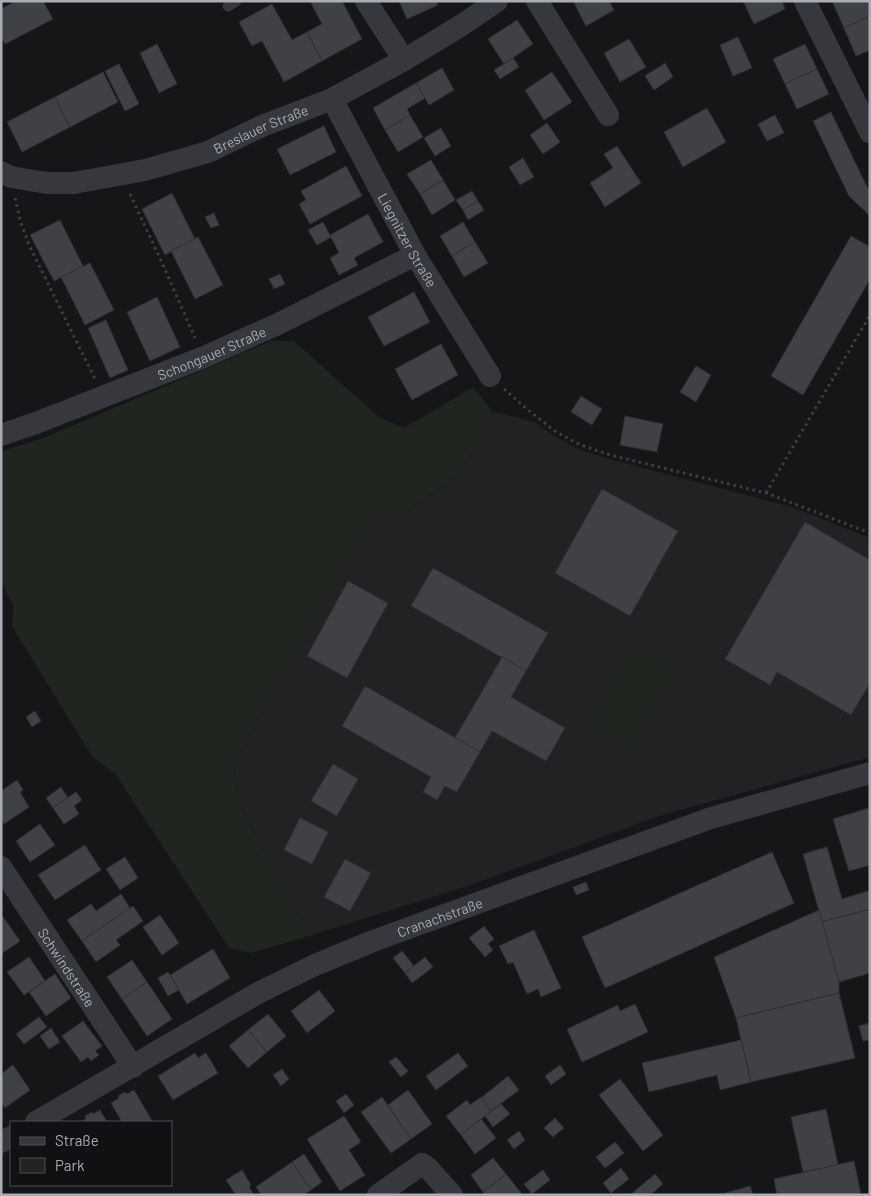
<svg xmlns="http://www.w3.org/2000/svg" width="871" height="1196" viewBox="0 0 871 1196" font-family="Barlow,sans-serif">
<rect width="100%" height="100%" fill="#161618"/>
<!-- built -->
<path fill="#222225" d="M492,411L534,422L556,437L578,449L609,459L792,507L870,538V757L659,816L471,885L309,936L240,806L233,767L258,716L227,424L403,515L457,474L472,453L484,434Z"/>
<!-- green -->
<g fill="#1e261f">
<path d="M271,341H294L380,418L404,428L473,387L492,411L484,434L472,453L457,474L403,515L377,511L258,716L233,767L240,806L309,936L251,953L229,948L116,775L91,755L12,626L13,604L1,582V452L46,437Z"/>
<path d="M632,646L676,671L630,750L587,725Z"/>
</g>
<!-- building -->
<g fill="#404145" stroke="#303034">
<path d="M16,1H43L53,19L5,44L1,38V9Z"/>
<path d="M310,1H342L362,39L322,61L307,32L322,24Z"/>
<path d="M399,1H436L438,5L407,19Z"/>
<path d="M573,1H609L614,10L586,26Z"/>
<path d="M743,1H782L785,9L754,24Z"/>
<path d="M832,1H870V16L844,28Z"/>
<path d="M272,4L292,40L307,32L322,61L284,82L262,41L252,46L239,22Z"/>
<path d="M870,16V50L856,56L844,28Z"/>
<path d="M517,20L533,44L504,64L488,39Z"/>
<path d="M738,37L752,68L733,76L720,45Z"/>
<path d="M629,39L646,67L620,82L604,53Z"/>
<path d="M157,44L177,84L159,93L140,53Z"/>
<path d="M805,44L817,69L785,84L773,59Z"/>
<path d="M513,58L519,67L500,79L494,70Z"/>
<path d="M665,63L673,77L654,90L645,76Z"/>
<path d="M119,64L139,104L125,111L105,71Z"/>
<path d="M442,68L454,90L429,105L416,83Z"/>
<path d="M817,69L829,94L797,109L785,84Z"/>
<path d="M103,72L118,102L70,127L55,97Z"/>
<path d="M552,72L572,102L544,120L525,90Z"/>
<path d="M416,83L425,98L407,109L410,115L385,130L373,108Z"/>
<path d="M55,97L70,127L22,152L7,122Z"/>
<path d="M707,108L726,142L683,167L664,132Z"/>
<path d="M831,112L867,187L870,190V216L849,196L813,121Z"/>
<path d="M410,115L423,137L398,152L385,130Z"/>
<path d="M775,115L784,133L767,141L758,124Z"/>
<path d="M547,123L560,142L543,154L530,135Z"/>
<path d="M324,126L336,152L290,175L277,149Z"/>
<path d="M441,128L451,146L435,156L424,138Z"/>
<path d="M617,146L641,183L605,207L590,183L613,168L604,154Z"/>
<path d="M523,158L534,177L520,185L509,167Z"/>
<path d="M431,160L443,180L420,194L407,174Z"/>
<path d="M346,166L362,196L310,224L299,204L306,200L301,191Z"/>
<path d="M443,180L455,200L432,215L420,194Z"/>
<path d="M472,191L478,201L463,210L456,200Z"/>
<path d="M172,193L195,239L165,255L142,209Z"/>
<path d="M478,201L484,210L468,220L463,210Z"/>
<path d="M214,213L219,225L211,228L205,217Z"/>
<path d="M368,214L383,242L354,258L358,265L339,275L330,258L339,253L330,235Z"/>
<path d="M60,220L83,266L54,281L30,235Z"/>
<path d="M323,222L331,237L317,245L308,230Z"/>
<path d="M463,222L475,242L452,256L440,236Z"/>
<path d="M851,236L870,247V279L803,395L771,376Z"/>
<path d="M198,237L223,285L195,299L171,251Z"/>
<path d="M475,242L488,263L464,277L452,256Z"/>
<path d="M90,263L114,310L85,325L61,277Z"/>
<path d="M280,274L285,284L274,289L269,279Z"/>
<path d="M414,292L430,322L384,346L368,317Z"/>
<path d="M157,297L180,347L150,361L127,312Z"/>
<path d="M106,320L128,370L110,378L88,328Z"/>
<path d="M441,344L458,375L412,400L395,369Z"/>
<path d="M696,366L711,375L696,402L680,392Z"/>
<path d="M581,396L602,409L592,425L571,412Z"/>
<path d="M625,416L663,424L657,452L620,445Z"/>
<path d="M602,489L678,531L630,616L555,573Z"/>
<path d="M805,522L870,560V683L851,715L777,672L770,685L725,659Z"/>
<path d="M433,568L548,633L526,671L411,606Z"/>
<path d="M348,581L388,603L347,678L307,656Z"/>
<path d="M502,657L526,671L511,697L565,728L546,761L492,731L480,752L455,738Z"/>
<path d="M365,686L480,752L457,792L445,786L437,800L423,792L431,777L342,726Z"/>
<path d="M35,711L41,721L32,727L26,717Z"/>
<path d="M333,764L358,779L337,816L311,801Z"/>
<path d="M17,780L23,790L20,792L29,807L4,824L1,820V791Z"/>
<path d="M61,787L68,798L53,808L46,798Z"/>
<path d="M76,792L82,800L74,806L79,814L64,824L53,808Z"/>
<path d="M869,808L870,865L849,871L833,819Z"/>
<path d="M300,818L328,832L312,864L284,850Z"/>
<path d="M40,824L55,845L30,862L16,841Z"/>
<path d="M85,845L101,870L55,900L38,875Z"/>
<path d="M827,847L842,899L868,891L870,896V909L822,922L803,854Z"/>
<path d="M772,852L794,903L605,988L582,937Z"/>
<path d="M125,857L138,878L120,890L106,869Z"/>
<path d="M345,859L371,873L350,911L324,897Z"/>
<path d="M586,882L589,890L576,895L573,887Z"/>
<path d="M121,894L130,908L82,941L67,920L91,904L96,911Z"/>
<path d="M133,906L143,921L116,940L120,945L96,962L82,941Z"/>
<path d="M870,909V973L839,982L822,922Z"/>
<path d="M819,910L839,982V993L736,1018L714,957Z"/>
<path d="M1,914L20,941L1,954Z"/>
<path d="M160,915L179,943L162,955L143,927Z"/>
<path d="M484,926L494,939L488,944L493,950L485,957L469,938Z"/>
<path d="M534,930L561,988L541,997L538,989L527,994L513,962L508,964L499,946Z"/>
<path d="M213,949L230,978L187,1004L170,975Z"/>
<path d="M402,951L414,966L405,973L393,958Z"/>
<path d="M29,957L45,981L24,995L7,972Z"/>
<path d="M425,957L433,967L412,983L405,973Z"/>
<path d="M132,960L147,982L122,999L107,977Z"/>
<path d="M168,972L179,990L168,996L158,978Z"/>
<path d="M55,974L71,998L46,1016L29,992Z"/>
<path d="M147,982L172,1019L147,1036L122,999Z"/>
<path d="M319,990L335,1011L307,1033L291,1011Z"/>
<path d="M839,993L855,1058L751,1082L736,1018Z"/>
<path d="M635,1004L648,1032L582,1062L567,1029L618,1005L620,1011Z"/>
<path d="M268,1014L286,1036L267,1052L248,1030Z"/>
<path d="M39,1017L47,1027L24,1044L16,1034Z"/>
<path d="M83,1021L102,1046L95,1051L99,1055L91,1061L88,1057L81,1062L62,1036Z"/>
<path d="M870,1023V1040L863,1041L859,1026Z"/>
<path d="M51,1028L60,1042L49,1049L40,1036Z"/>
<path d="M248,1030L267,1052L248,1068L229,1046Z"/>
<path d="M741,1040L751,1082L720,1090L717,1075L649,1092L642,1063Z"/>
<path d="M195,1053L198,1058L206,1053L218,1073L173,1100L158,1076Z"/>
<path d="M458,1053L468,1066L436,1090L426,1076Z"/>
<path d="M396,1057L408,1071L401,1077L389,1062Z"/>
<path d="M13,1065L30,1090L5,1108L1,1103V1074Z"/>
<path d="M560,1065L566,1074L551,1085L545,1076Z"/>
<path d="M282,1069L289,1079L281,1086L273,1075Z"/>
<path d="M508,1076L519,1090L491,1111L481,1098Z"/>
<path d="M620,1079L663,1135L643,1151L599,1095Z"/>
<path d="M134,1090L152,1121L149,1122H122L111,1103L119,1098L118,1096L125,1092L127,1094Z"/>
<path d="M408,1090L432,1124L411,1139L388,1105Z"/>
<path d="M346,1094L354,1105L344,1113L336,1101Z"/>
<path d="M382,1097L411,1139L391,1153L361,1112Z"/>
<path d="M481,1097L491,1111L461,1135L446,1116L467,1100L470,1105Z"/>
<path d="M501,1104L510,1114L493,1127L485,1116Z"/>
<path d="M826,1109L838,1165L803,1172L791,1117Z"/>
<path d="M100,1110L107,1122H80L86,1119L85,1116L92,1112L93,1114Z"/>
<path d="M344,1116L361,1142L349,1150L365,1175L340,1191L307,1139Z"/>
<path d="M555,1118L564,1128L553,1137L544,1128Z"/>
<path d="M481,1119L496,1138L475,1154L461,1135Z"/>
<path d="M519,1131L525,1140L514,1149L507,1140Z"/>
<path d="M615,1142L624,1153L605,1168L596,1157Z"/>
<path d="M304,1154L322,1182L311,1190L292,1162Z"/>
<path d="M493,1158L506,1174L483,1192L471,1175Z"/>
<path d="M854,1161L861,1195H777L774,1179Z"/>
<path d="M292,1162L311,1190L303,1195H261L256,1187Z"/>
<path d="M621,1168L629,1179L611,1193L603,1183Z"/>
<path d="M242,1170L251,1185L249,1187L254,1195H236L226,1180Z"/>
<path d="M543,1170L550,1180L532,1194L524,1184Z"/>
<path d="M506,1174L521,1193L519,1195H486L483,1192Z"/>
<path d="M655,1174L663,1184L650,1195H630Z"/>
<path d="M750,1186L753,1195H719Z"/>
</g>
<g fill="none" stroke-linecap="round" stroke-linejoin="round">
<!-- path -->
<g stroke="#3d3f44" stroke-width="3" stroke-dasharray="2.5 4" stroke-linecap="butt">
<path d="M130,194L163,265L195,338"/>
<path d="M15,198L21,223L30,247L95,379"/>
<path d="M504,389L528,410L556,432L581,445L610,455L766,493L870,533"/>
<path d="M766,493L870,315"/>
</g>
<!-- lane -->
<path stroke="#37383d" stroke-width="11" d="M228,6L236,1"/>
<!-- street -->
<g stroke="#37383d" stroke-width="22">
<path d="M366,1L404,60"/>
<path d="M537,1L608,115"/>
<path d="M805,1L870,132"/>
<path id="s1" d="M332,99L415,255L490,376"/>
<path id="s2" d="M1,172L11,177L47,183H74L145,170L208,152L262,126L332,99L404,60L462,25L497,1"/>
<path id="s3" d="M1,435L36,423L204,357L276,325L415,255"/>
<path id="s4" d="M1,867L133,1067"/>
<path id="s5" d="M36,1122L258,993L315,965L373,941L711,818L870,773"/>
<path d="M1,1142L11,1137"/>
<path d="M378,1195L422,1164L428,1168L452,1195"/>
</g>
</g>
<g text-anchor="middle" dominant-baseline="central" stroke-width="4.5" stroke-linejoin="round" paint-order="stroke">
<!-- street labels -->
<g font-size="14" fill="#a8adb8" stroke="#111113">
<text stroke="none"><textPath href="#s2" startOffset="270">Breslauer Straße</textPath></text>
<text stroke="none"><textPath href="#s1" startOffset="160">Liegnitzer Straße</textPath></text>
<text stroke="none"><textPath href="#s3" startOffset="226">Schongauer Straße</textPath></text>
<text stroke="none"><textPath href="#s5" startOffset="454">Cranachstraße</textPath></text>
<text stroke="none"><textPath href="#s4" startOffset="120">Schwindstraße</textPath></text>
</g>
</g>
<!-- border -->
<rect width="871" height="1196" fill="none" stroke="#a8adb8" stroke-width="5"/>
<!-- legend -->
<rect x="10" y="1121" width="162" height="65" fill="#111113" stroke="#4d4f55"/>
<rect x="20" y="1137" width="25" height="8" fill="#37383d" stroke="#4d4f55"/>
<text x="55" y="1146" font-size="15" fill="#a8adb8">Straße</text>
<rect x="20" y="1158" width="25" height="15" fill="#1e261f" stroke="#4d4f55"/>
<text x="55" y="1171" font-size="15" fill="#a8adb8">Park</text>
</svg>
